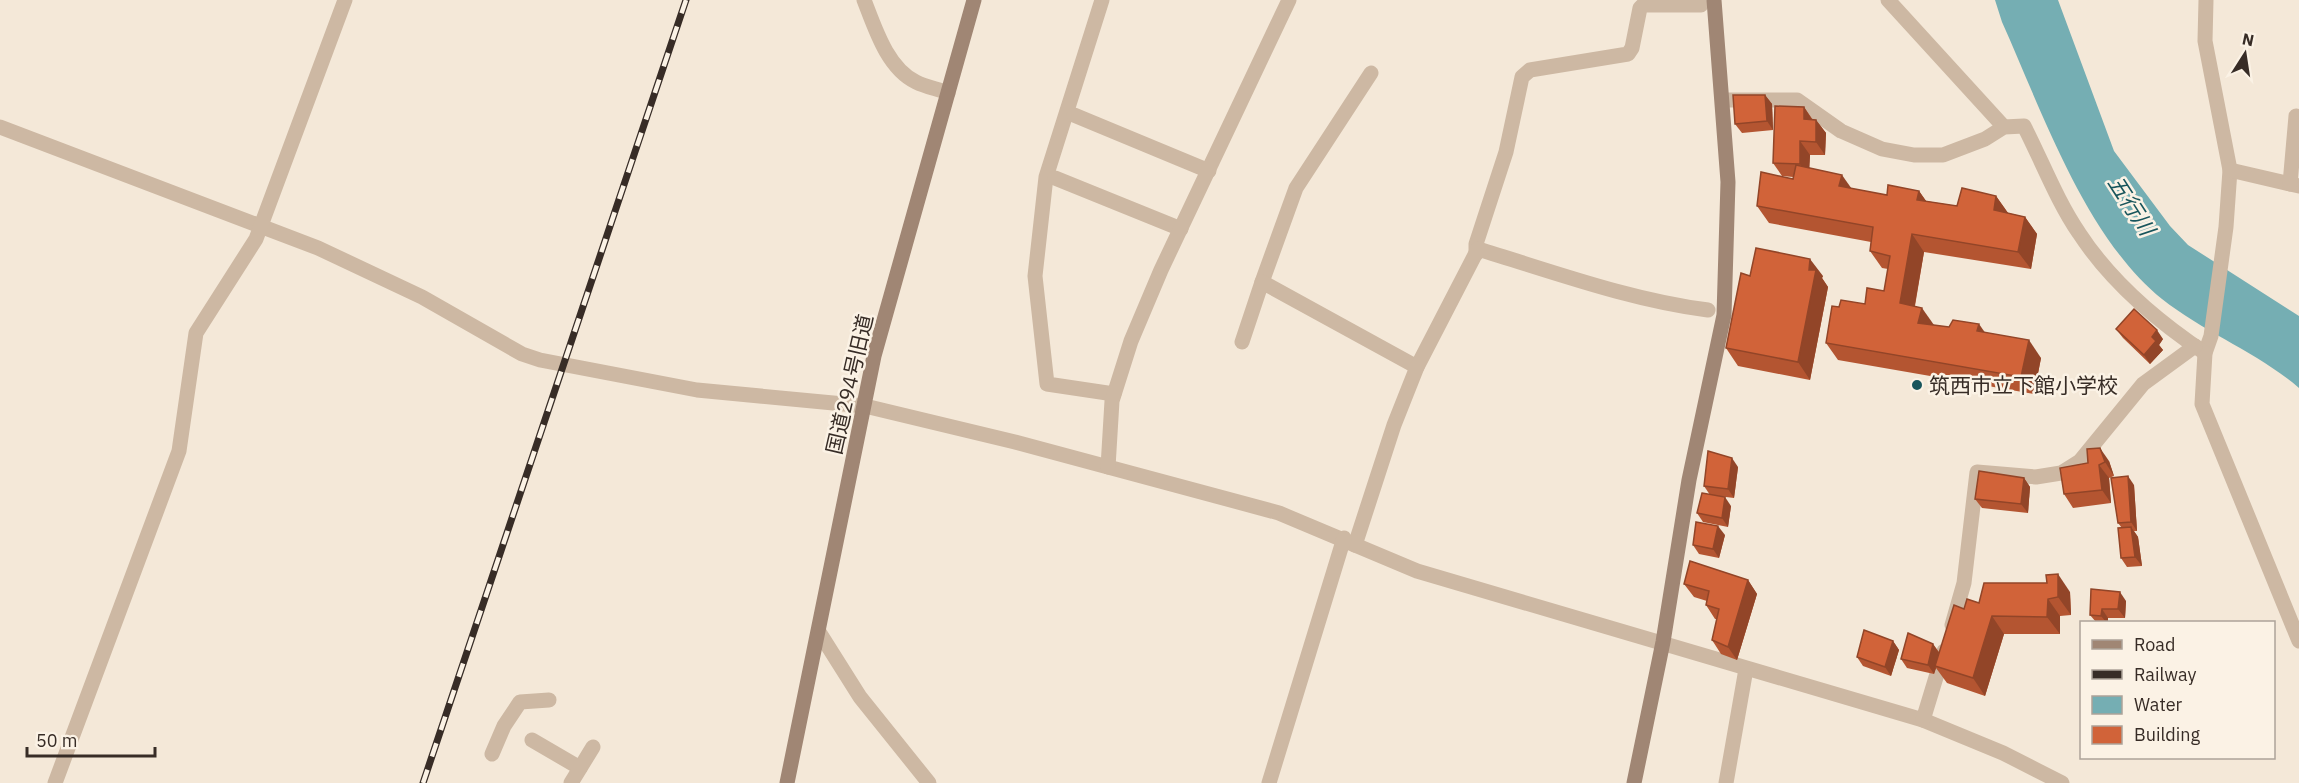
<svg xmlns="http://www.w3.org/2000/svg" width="2299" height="783" viewBox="0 0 2299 783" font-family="'IBM Plex Sans','Noto Sans JP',sans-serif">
<rect width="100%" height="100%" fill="#f4e8d8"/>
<!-- water -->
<path fill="#75aeb3" d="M1995,0H2058L2114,151L2170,226L2188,245L2299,316V388C2257,352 2205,333 2162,299C2085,237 2042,111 2002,22Z"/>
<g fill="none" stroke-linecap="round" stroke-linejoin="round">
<!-- street -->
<g stroke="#cdb8a3" stroke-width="15">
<path d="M864,0C875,28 887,68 916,82C926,87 938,89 948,93"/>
<path d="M1102,0L1046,177L1035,276L1047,384L1114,394"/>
<path d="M1888,0L2004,127"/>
<path d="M2206,0L2205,41L2230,170L2226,227L2211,336L2205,353L2202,404L2299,641"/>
<path d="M1723,100H1797L1841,131L1882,149L1914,155H1943L1985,139L2004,127L2024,126C2042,161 2057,201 2079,233C2111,282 2157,321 2205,353"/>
<path d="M1074,115L1209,171"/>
<path d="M0,127L318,248L422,297L522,354L540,360L697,390L865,406L1015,442L1279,513L1417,571L1923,720L2003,753L2062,783"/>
<path d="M2230,170L2299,186"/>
<path d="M1055,178L1181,229"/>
<path d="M2290,184L2296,116"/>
<path d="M1476,254V244L1506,152L1522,77L1530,70L1628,54L1632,48L1640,8L1643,5H1701"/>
<path d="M1262,282L1296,188L1371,73"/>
<path d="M1242,342L1262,282L1417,367"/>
<path d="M1108,467L1112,401L1131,341L1161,270L1289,0"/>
<path d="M1355,545L1394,425L1417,367L1478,249C1554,272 1630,300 1708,310"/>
<path d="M1952,625L1964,583L1977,472L2036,477L2061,473L2080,461L2143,384L2195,346"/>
<path d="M819,632L860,697L929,783"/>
<path d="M1923,720L1944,651"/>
<path d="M532,740L580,768"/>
<path d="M492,754L504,726L520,702L549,700"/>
<path d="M55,783L179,451L196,333L256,239L345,0"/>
<path d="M571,783L593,747"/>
<path d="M1269,783L1344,538"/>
<path d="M1726,783L1746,669"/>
</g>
<!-- secondary -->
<g stroke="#a08674" stroke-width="15">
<path d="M787,783L874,356L974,0"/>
<path d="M1634,783L1663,642L1689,480L1724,315L1728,182L1714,0"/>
</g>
<!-- rail casing -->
<g stroke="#372c26" stroke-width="7">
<path id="rail" d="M423,783L686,0"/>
</g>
<!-- rail -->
<use href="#rail" stroke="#fbf2e5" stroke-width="4.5" stroke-dasharray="14" stroke-linecap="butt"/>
</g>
<!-- wall -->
<g fill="#b45531">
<path d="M1765,95L1772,104L1773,130L1742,133L1735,124Z"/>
<path d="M1804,107L1813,120H1816L1826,133L1825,155H1810L1809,168L1851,189L1887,195L1919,191L1926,201L1957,206L1996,196L2008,213L2025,217L2037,234L2031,269L1924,252L1915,306L1933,325L1985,333L2041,358L2034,394L1838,360L1826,343L1839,307L1865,304L1884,291L1888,269L1882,268L1870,251L1871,242L1769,223L1757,206L1793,179V177L1782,176L1773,163Z"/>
<path d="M1750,276H1823L1822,278L1828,287L1810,380L1738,366L1726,348Z"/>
<path d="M2116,329L2163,339L2159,345L2163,350L2150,364L2123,338Z"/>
<path d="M2109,461L2114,476L2109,478L2111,503L2073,508L2064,494L2060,468Z"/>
<path d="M1738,467L1734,498L1710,495L1704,486Z"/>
<path d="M2024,478L2030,487L2028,513L1982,508L1975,499Z"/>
<path d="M2134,485L2137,531H2134L2138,537L2142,566L2127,567L2121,558L2122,528L2118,523Z"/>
<path d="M1731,506L1728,527L1703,522L1697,513Z"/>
<path d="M1725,535L1719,558L1699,554L1693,545Z"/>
<path d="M1748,580L1757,594L1737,660L1721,654L1712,640L1717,619H1715L1706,605L1707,601L1694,597L1684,584Z"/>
<path d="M2091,589L2126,601L2125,618H2108V622H2096L2090,615Z"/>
<path d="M2070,592L2071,615L2060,616V634H2004L1985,696L1947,683L1936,668L1934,674L1907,668L1901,659L1933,644L1939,652L1964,609L1979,603Z"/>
<path d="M1893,641L1899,650L1891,676L1863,666L1857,657Z"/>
</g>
<!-- shaded-wall -->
<g fill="#924528">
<path d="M1765,95L1772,104L1773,130L1767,121Z"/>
<path d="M1804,107L1813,121L1804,119Z"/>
<path d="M1816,120L1826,133L1825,155L1816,142Z"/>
<path d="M1800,141L1810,155L1809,177L1800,164Z"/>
<path d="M1842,175L1854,192L1839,186Z"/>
<path d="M1919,191L1931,208L1917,200Z"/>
<path d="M1996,196L2008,213L2006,228L1994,210Z"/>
<path d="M2025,217L2037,234L2031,269L2018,252Z"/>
<path d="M1912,234L1924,252L1912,321L1900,303Z"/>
<path d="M1810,259L1823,276L1822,278L1828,287L1810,380L1798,362Z"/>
<path d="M1922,308L1934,325L1918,323Z"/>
<path d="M1979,324L1991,341L1977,331Z"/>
<path d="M2157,330L2163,339L2159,345L2163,350L2150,364L2144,355L2152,337Z"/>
<path d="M2029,340L2041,358L2034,394L2021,377Z"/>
<path d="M2100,448L2109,461L2114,476L2105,462Z"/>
<path d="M1732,458L1738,467L1734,498L1728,489Z"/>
<path d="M2099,465L2109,478L2111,503L2102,490Z"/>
<path d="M2128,476L2134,485L2137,531L2131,522Z"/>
<path d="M2024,478L2030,487L2028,513L2021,504Z"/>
<path d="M1725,497L1731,506L1728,527L1722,518Z"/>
<path d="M1718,526L1725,535L1719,558L1713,549Z"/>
<path d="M2131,527L2138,537L2142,566L2135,557Z"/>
<path d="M2058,574L2070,592L2071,615L2058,597Z"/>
<path d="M1748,580L1757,594L1737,660L1728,647Z"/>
<path d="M2120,592L2126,601L2125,618L2118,609Z"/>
<path d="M2048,599L2060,616V634L2047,617Z"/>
<path d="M2102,609L2108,618V622H2106L2101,616Z"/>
<path d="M1992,616L2004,634L1985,696L1973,678Z"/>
<path d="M1893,641L1899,650L1891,676L1885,667Z"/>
<path d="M1933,644L1939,653L1935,666L1936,668L1934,674L1928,665Z"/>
</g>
<!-- building -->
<g fill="#d16339" stroke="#924528" stroke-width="1.5">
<path d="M1733,95H1765L1767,121L1735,124Z"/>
<path d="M1775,106L1804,107V119L1816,120V142L1800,141V164L1773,163Z"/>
<path d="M1796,165L1842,175L1839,186L1887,195L1888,185L1919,191L1917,200L1957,206L1962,188L1996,196L1994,210L2025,217L2018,252L1912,234L1900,303L1922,308L1918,323L1949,327L1953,320L1979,324L1977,331L2029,340L2021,377L1826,343L1832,306L1839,307L1841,300L1865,304L1867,288L1884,291L1890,256L1870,251L1873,227L1757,206L1761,172L1793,179Z"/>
<path d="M1756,248L1810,259L1809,270H1816L1798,362L1726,348L1741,273L1750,276Z"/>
<path d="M2134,309L2157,330L2152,337L2156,341L2144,355L2116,329Z"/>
<path d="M2100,448L2105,462L2099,465L2102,490L2064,494L2060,468L2088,463L2087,449Z"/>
<path d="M1708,451L1732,458L1728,489L1704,486Z"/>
<path d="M1979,471L2024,478L2021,504L1975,499Z"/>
<path d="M2128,476L2131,522L2118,523L2111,478Z"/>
<path d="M1702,493L1725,497L1722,518L1697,513Z"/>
<path d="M1696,522L1718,526L1713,549L1693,545Z"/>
<path d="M2131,527L2135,557L2121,558L2118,528Z"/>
<path d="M1690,561L1748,580L1728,647L1712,640L1719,609L1706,605L1709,591L1684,584Z"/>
<path d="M2058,574V597L2048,599L2047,617L1992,616L1973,678L1935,666L1954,605L1964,609L1967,599L1979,603L1984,583H2047L2046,575Z"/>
<path d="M2091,589L2120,592L2118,609H2102L2101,616L2090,615Z"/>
<path d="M1864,630L1893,641L1885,667L1857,657Z"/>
<path d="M1908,633L1933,644L1928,665L1901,659Z"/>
</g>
<!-- markers -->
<circle fill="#18555c" stroke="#fbf2e5" stroke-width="2" cx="1917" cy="385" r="6"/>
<g text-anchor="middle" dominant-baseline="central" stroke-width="5" stroke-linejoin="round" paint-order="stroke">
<!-- street labels -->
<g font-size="21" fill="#372c26" stroke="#fbf2e5">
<text transform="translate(849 384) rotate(-77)">国道294号旧道</text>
</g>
<!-- poi labels -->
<g font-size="21" fill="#372c26" stroke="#fbf2e5" text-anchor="start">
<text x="1929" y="385">筑西市立下館小学校</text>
</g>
<!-- water labels -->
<g font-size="22" font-style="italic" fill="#18555c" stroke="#fbf2e5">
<text transform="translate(2132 205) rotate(57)">五行川</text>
</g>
</g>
<!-- legend -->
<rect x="2080" y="621" width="195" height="138" fill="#fbf2e5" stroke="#ada399" stroke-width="1.5"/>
<rect x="2092" y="640" width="30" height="9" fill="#a08674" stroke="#ada399" stroke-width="1.5"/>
<text x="2134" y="651" font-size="18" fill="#372c26">Road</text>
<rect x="2092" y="670" width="30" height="9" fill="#372c26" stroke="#ada399" stroke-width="1.5"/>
<text x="2134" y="681" font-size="18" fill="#372c26">Railway</text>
<rect x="2092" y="696" width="30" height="18" fill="#75aeb3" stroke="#ada399" stroke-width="1.5"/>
<text x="2134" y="711" font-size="18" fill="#372c26">Water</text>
<rect x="2092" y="726" width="30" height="18" fill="#d16339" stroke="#ada399" stroke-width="1.5"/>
<text x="2134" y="741" font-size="18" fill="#372c26">Building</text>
<!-- north arrow -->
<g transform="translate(2245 54) rotate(12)" stroke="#fbf2e5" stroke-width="4.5" paint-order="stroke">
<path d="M0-4.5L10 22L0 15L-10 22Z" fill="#372c26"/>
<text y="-9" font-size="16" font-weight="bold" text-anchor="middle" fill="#372c26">N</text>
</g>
<!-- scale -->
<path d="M27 747v9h128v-9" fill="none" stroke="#372c26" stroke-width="3"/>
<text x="36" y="747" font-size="18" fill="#372c26" stroke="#fbf2e5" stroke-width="4.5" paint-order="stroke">50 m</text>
</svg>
